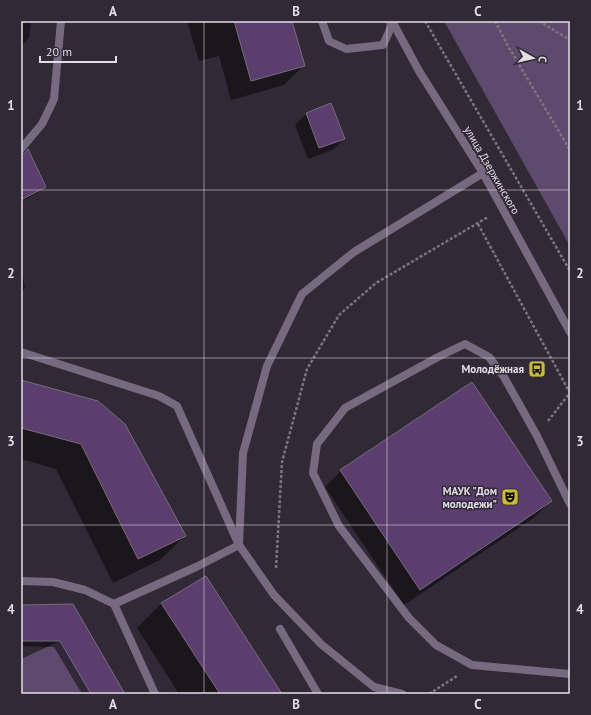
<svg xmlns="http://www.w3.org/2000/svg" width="591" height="715" viewBox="0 0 591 715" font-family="'PT Sans',sans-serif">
<rect width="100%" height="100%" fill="#312a36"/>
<!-- green -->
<g fill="#5e4a6c">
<path d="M444,21H570V246Z"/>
<path d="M60,641L91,694H21V659Z"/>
</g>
<!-- shadow -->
<g fill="#0007">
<path d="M21,21H31L29,38L21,46Z"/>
<path d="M187,21H291L304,65L284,85L231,100L219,56L199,61Z"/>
<path d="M306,114L344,139L333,150L308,159L295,125Z"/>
<path d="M21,160L45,186L39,192L21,202Z"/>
<path d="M21,267L25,288L21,292Z"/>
<path d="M21,381L185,536L160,560L113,583L56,469L21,459Z"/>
<path d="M341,471L551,501L535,517L404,605L325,487Z"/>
<path d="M161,604L281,694H179L137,628Z"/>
<path d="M21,606L124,694H82L54,647L21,646Z"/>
</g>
<!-- building -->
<g fill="#5b3d6e" stroke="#756d7b">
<path d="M234,21H292L305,66L251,81Z"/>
<path d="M331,103L345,139L319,148L306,113Z"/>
<path d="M28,149L46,187L21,200V154L25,153Z"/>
<path d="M21,380L98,401L125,424L186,536L138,559L81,444L21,428Z"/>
<path d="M472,382L552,501L420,590L340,470Z"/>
<path d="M206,576L282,694H220L161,603Z"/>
<path d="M73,604L125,694H91L60,641H21V605Z"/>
</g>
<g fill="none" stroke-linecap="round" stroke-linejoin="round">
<!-- path -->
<g stroke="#7b757f" stroke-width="2.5" stroke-dasharray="3 2" stroke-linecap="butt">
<path d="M425,21L570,271"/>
<path d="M495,21L508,46L570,150"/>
<path d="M539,21L570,40"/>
<path d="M478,224L570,393V396"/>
<path d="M548,421L569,394"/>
<path d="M276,568L282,462L307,369L339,315L376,283L488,217"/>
<path d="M429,694L457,676"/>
</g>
<!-- service -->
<g stroke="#776980" stroke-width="8">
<path d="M322,21L329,41L346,49L383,45L393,23"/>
<path d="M21,149L42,124L54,99L61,21"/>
<path d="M21,352L159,396L177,406L239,545L274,595L321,644L374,687L402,694"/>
<path d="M570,504L537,436L504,377L489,357L465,344L438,357L345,408L317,444L313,473L339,526L409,618L436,645L472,665L570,674"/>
<path d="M21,581L53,582L85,590L114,604L155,694"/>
<path d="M114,604L196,567L239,545L243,453L267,366L302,294L354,252L483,173"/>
<path d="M280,629L318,694"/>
</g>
<!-- tertiary -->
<path stroke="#776980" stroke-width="8" d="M392,21L419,71L483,173L570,332"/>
</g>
<!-- grid -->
<path fill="none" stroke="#e2dee6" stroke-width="1" stroke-opacity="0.55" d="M204,21V694M387,21V694M21,190H570M21,358H570M21,525H570"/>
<!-- icons -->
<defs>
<g id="bus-square" transform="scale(0.9)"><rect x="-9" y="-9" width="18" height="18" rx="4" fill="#cbba39" stroke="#312a36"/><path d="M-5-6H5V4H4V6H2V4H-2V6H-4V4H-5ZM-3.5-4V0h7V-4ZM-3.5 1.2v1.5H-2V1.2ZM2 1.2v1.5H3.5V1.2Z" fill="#111"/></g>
<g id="theatre-square" transform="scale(0.9)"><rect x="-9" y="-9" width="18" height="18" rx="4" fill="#cbba39" stroke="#312a36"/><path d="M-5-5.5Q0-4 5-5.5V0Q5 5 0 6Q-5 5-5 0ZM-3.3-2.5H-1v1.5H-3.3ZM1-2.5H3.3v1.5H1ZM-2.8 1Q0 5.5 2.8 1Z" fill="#111"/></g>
</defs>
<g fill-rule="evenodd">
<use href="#bus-square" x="537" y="369"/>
<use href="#theatre-square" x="510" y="497"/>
</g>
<g text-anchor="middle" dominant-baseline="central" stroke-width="3" stroke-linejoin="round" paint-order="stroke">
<!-- street labels -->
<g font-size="11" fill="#e2dee6" stroke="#312a36">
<text transform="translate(492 170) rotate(60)">улица Дзержинского</text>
</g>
<!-- poi labels -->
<g font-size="11" font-weight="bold" fill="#e2dee6" stroke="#312a36" text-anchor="end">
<text x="524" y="369">Молодёжная</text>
<text x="497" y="491">МАУК "Дом<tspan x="497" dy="13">молодежи"</tspan></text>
</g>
</g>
<!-- border -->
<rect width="591" height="715" fill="none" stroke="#312a36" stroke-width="44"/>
<!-- north arrow -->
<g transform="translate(533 58) rotate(98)" stroke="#312a36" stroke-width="3" paint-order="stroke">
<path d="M0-3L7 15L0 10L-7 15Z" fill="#e2dee6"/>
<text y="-6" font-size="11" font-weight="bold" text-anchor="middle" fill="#e2dee6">С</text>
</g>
<!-- scale -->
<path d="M40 56v6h76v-6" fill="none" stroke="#e2dee6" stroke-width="2"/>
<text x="46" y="56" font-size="12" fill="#e2dee6" stroke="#312a36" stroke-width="3" paint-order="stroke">20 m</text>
<rect x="22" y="22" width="547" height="671" fill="none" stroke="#e2dee6" stroke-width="1.5"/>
<g font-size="13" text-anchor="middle" font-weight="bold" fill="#e2dee6">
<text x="113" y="16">A</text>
<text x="296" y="16">B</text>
<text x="478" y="16">C</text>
<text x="11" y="110">1</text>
<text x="580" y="110">1</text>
<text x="11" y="278">2</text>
<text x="580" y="278">2</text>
<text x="11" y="446">3</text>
<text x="580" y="446">3</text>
<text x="11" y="614">4</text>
<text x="580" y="614">4</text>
<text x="113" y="709">A</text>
<text x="296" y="709">B</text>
<text x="478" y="709">C</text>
</g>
</svg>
